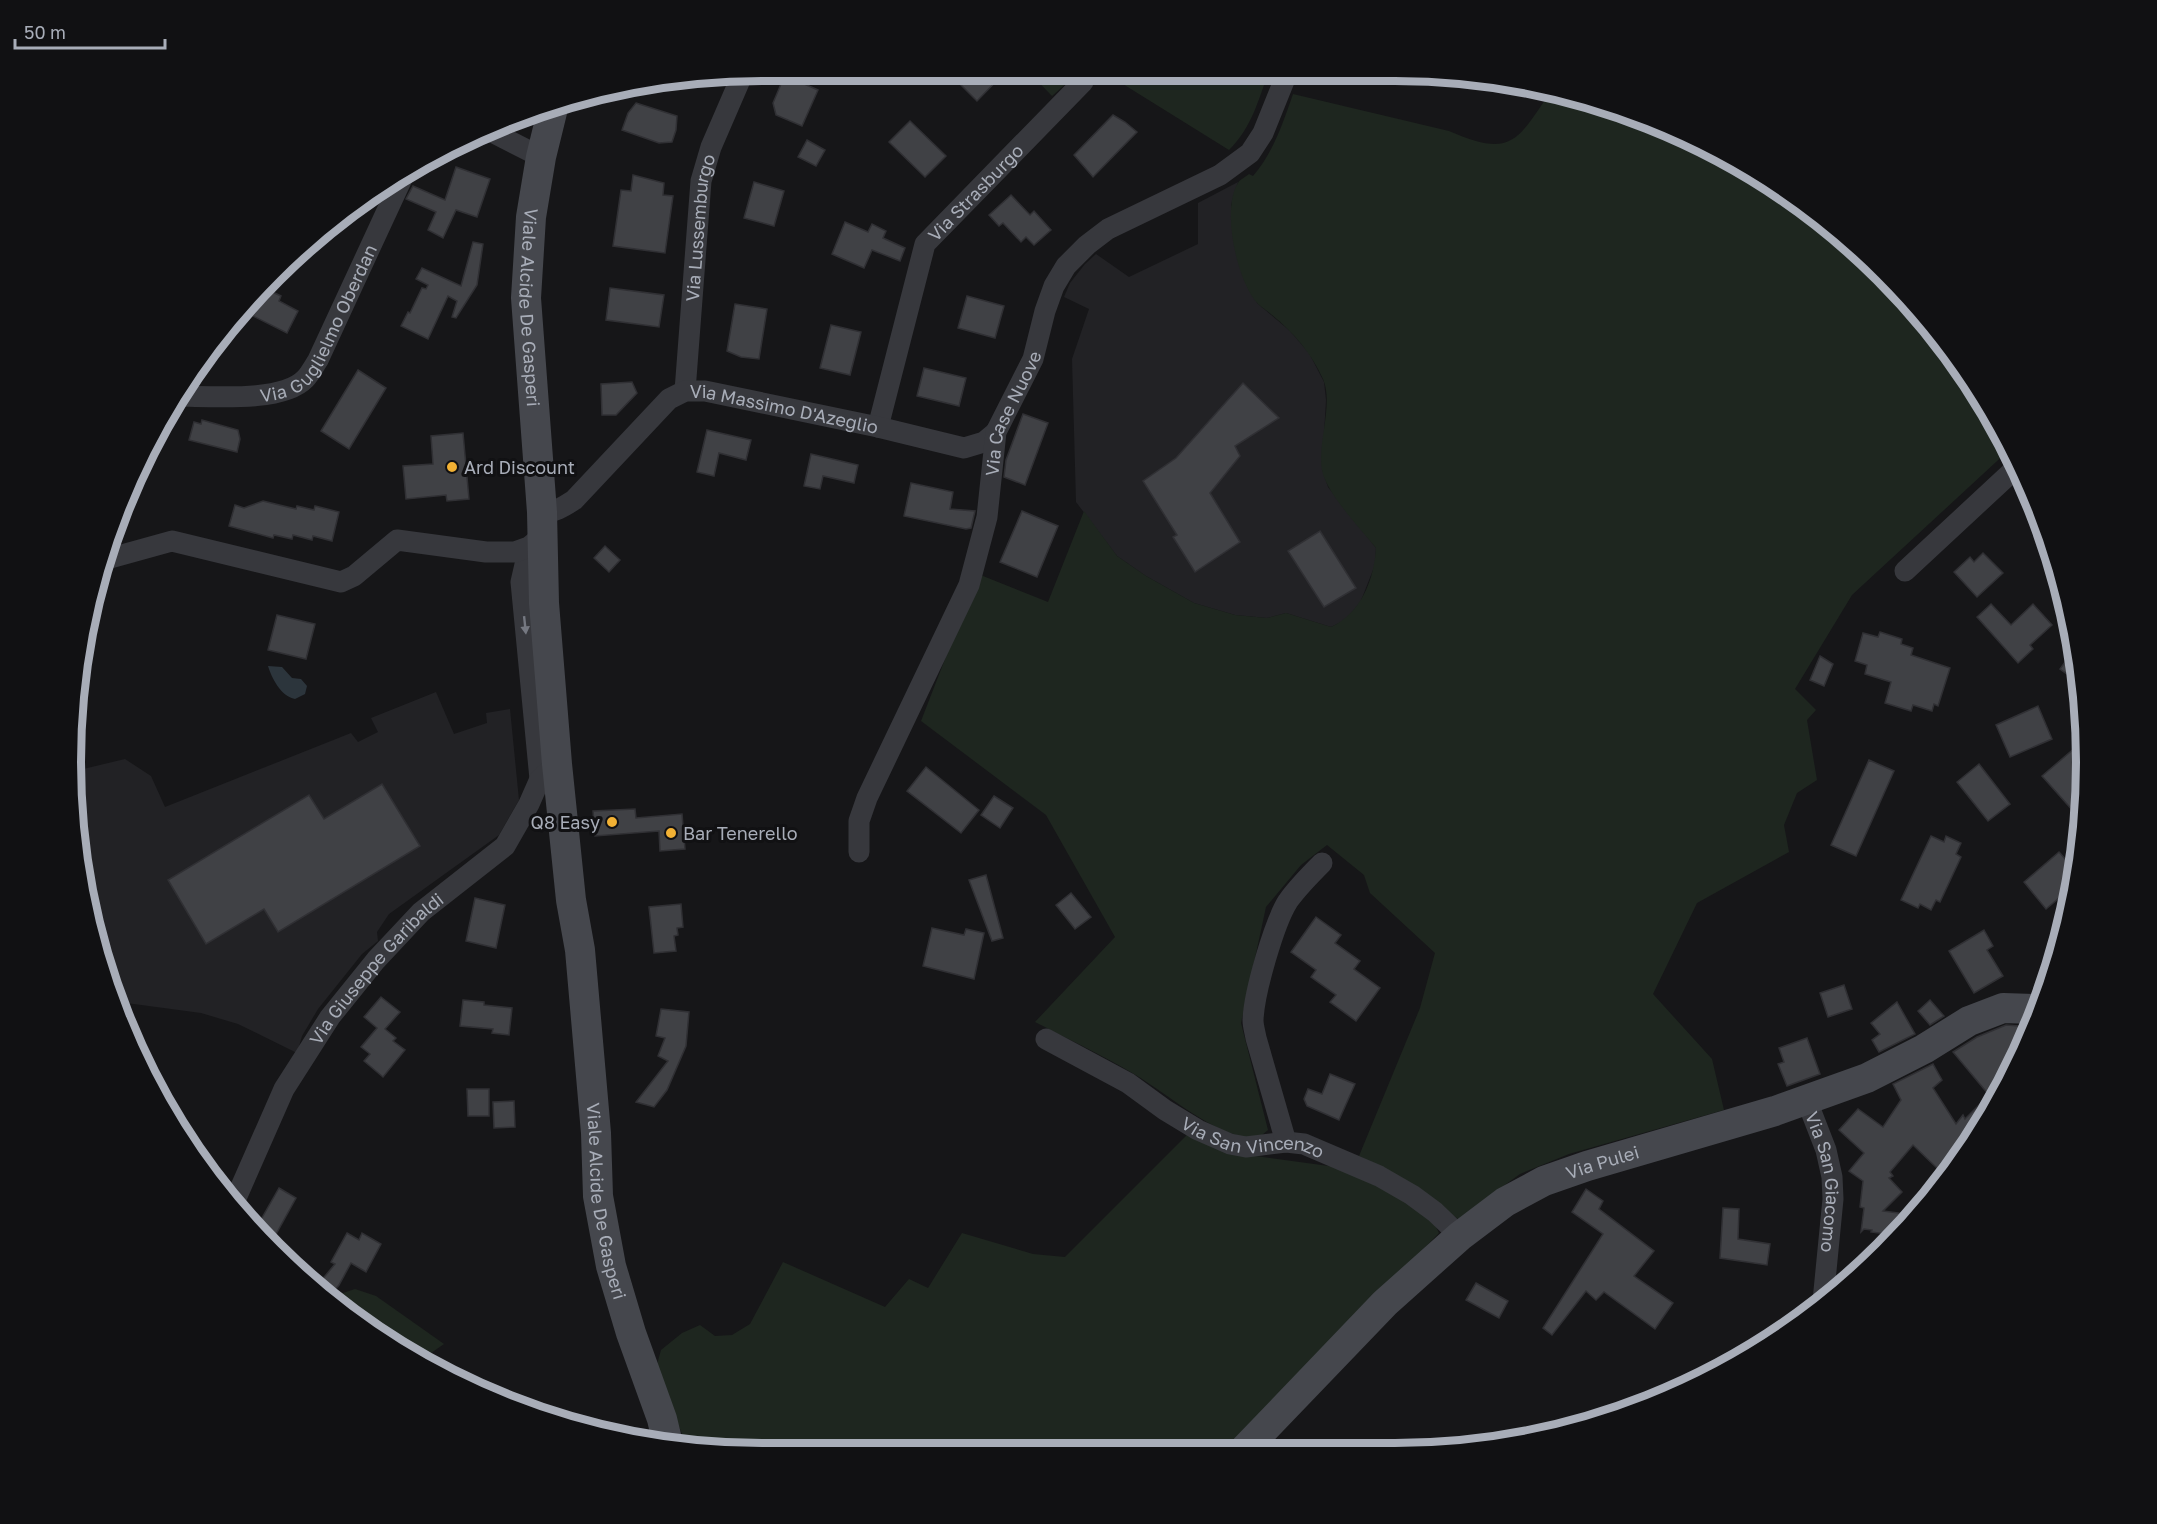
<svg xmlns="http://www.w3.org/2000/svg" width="2157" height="1524" viewBox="0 0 2157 1524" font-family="'Golos Text',sans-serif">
<rect width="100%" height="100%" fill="#161618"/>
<!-- built -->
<g fill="#222225">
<path d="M1238,182L1231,205L1257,303L1290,331L1309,353L1324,382L1326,400L1322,469L1328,487L1376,548L1375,565L1360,603L1345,620L1331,627L1286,613L1267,618L1235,615L1194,603L1146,576L1117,556L1076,502L1072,359L1089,309L1064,297L1070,283L1085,264L1096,254L1129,277L1198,244V203Z"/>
<path d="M436,692L454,734L487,723L486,713L510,709L519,800L499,835L389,914L377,932L378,941L362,954L318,1009L302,1036L297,1053L238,1024L201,1013L119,1002L84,897L78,834L82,817L79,770L125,759L151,776L165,807L351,733L358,742L378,732L371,718Z"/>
</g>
<!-- green -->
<g fill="#1e261f">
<path d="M1028,71H1080L1052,96Z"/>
<path d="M1118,71H1269C1258,101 1252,127 1229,150L1110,76Z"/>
<path d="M1552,90L1618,107L1740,163L1816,214L1915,306L1994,416L2009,450L1852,595L1795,689L1816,710L1807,720L1817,780L1797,793L1784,825L1789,852L1697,903L1653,994L1712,1059L1724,1110L1569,1154L1520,1174L1458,1219L1412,1185L1359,1156L1420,1008L1435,953L1370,893L1364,875L1327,845L1301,865L1266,907L1241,1023L1268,1130L1256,1140C1208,1132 1174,1098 1134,1074C1102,1055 1068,1039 1035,1022L1115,937L1046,815L921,721L978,574L1048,602L1084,511L1117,556L1146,576L1194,603L1235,615L1267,618L1286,613L1331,627C1361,613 1374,580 1376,548C1361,529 1326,493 1322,470C1317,443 1334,404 1323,379C1311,353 1294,333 1272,315C1268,311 1262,308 1258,304C1237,282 1221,209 1238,183C1240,179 1246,177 1249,174L1253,176C1273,153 1283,123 1293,94L1449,131C1513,159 1517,140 1552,90Z"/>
<path d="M1190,1132L1234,1153L1336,1167L1410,1201L1432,1219L1439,1233L1229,1449L717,1452L685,1447L684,1439L656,1368L661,1350L682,1333L700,1325L715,1336L732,1335L750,1324L783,1262L885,1307L909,1279L928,1288L962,1233L1033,1254L1065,1257Z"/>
<path d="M355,1289L376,1296L444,1344L421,1360L341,1311L328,1298Z"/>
</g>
<!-- water -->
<path fill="#2c353c" d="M268,666L282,667L292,678L301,679L307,686L305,694L295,699C281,696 272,679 268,666Z"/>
<!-- building -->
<g fill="#404145" stroke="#303034" stroke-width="1.5">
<path d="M946,70H1007L977,101Z"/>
<path d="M793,79L818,90L802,126L776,115L773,103L781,84Z"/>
<path d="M636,103L677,116L676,130L672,142L659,143L622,130L628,113Z"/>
<path d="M1113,115L1125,122L1137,132L1093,177L1074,155Z"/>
<path d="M910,121L946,156L925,177L889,142Z"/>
<path d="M807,140L825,150L816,166L798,157Z"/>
<path d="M456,167L490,179L477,217L456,210L443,238L428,230L436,212L406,199L413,186L445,200Z"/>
<path d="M633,175L664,183L663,195L673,196L665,253L613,246L621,190L631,191Z"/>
<path d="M754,182L784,191L774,226L744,218Z"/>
<path d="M1011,195L1030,215L1034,211L1051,230L1034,245L1026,237L1021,242L1003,223L999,226L989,215Z"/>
<path d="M845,222L868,232L872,224L886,231L883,238L905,248L900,261L872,250L864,268L832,254Z"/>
<path d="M473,242L483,244L477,285L456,318L452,317L457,301L448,296L428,339L401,326L408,312L410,313L422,288L426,289L428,285L416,279L422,268L461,286Z"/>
<path d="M610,288L664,295L659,327L606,320Z"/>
<path d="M266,289L281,296L279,301L298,311L287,333L253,316Z"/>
<path d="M967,296L1004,306L995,338L958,328Z"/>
<path d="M735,304L767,309L759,359L741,357L727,351Z"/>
<path d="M831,325L861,332L850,375L820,368Z"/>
<path d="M924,368L966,378L959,406L917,396Z"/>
<path d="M358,370L386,388L349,449L321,431Z"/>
<path d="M632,382L637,393L616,415H602L601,384Z"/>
<path d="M1243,383L1279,418L1235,446L1240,456L1210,493L1240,542L1195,572L1173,537L1177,535L1143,481L1176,458Z"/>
<path d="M1023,414L1048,423L1025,485L1004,477L1006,460Z"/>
<path d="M202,420L238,430L240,439L237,452L189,440L194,422L201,424Z"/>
<path d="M707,430L751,440L746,460L719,453L714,476L697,472Z"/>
<path d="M463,433L469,499L447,501L446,495L406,499L403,466L433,464L431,436Z"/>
<path d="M811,454L858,465L854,483L823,476L820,489L804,486Z"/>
<path d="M911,483L953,492L950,509L975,511L971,528L966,529L904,516Z"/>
<path d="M263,501L296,509L297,506L314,510L315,506L339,512L332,541L313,536L312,540L293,535L292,539L274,535L273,538L229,526L235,505L244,508Z"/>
<path d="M1022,511L1058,526L1037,577L1000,562Z"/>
<path d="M1320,531L1356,588L1324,607L1288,551Z"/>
<path d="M605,546L620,560L609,572L594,558Z"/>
<path d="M1983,553L2003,573L1977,597L1954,572L1970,557L1974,562Z"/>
<path d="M1991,604L2011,625L2033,604L2052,625L2030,645L2033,649L2018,663L1977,617Z"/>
<path d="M277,615L315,624L306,659L268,650Z"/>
<path d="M1880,632L1902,639L1901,644L1913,648L1911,655L1950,668L1938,706L1934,704L1932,711L1913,705L1911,711L1885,703L1891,682L1865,674L1867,665L1855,661L1863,633L1878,637Z"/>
<path d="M2075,648L2081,671V684L2060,669Z"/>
<path d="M1820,656L1833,664L1824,686L1810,680Z"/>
<path d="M2038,706L2052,739L2010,757L1996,725Z"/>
<path d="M2083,741L2085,807L2083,822L2042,776Z"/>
<path d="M1869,760L1894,771L1856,856L1831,845Z"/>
<path d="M1979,764L2010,804L1988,821L1957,782Z"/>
<path d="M926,767L979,810L961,833L907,791Z"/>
<path d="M382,784L420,846L278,932L264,909L206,944L168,880L309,795L324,819Z"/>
<path d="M994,796L1013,808L1000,828L981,815Z"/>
<path d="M635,809L636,818L682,814L685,849L660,851L659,831L595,836L593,811Z"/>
<path d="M1931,836L1944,842L1946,836L1961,843L1956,854L1961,857L1940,902L1936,900L1931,910L1920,904L1918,908L1901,900Z"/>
<path d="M2059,852L2075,870L2072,887L2046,909L2024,882Z"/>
<path d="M986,875L1003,938L992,941L969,880Z"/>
<path d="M1071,893L1091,917L1075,929L1056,905Z"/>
<path d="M475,898L505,905L496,948L466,941Z"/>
<path d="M681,904L683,927L677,928L678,935L674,936L676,951L654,953L649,907Z"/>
<path d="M1316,917L1341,935L1335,943L1360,961L1354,969L1380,988L1356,1021L1330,1002L1336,995L1311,977L1316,970L1291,952Z"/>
<path d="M932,928L964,935L966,929L984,933L974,979L923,966Z"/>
<path d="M1984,930L1993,946L1987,950L2003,976L1974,993L1949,951Z"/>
<path d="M1844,985L1852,1009L1828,1017L1820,993Z"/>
<path d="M381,997L400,1012L385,1029L396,1038L393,1041L405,1050L383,1077L364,1061L370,1054L361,1047L377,1028L364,1017Z"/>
<path d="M463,1000L484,1002V1005L512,1008L509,1035L492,1033L493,1029L460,1026Z"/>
<path d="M1930,1000L1944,1016L1930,1025L1918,1011Z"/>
<path d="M1897,1002L1915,1034L1879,1052L1872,1040L1880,1034L1871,1023Z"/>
<path d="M661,1009L689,1012L686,1046L667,1090L654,1107L636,1102L668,1061L658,1056L665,1038L656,1036Z"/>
<path d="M2006,1025L2019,1026L2027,1037L2015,1068L1979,1127L1939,1170L1913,1145L1890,1172L1893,1176L1889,1178L1902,1192L1883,1211L1914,1215L1894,1235L1871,1232L1872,1230L1864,1229L1861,1232L1864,1208L1860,1207L1863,1181L1849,1171L1864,1153L1839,1130L1858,1109L1883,1127L1901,1100L1893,1084L1933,1064L1942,1080L1933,1088L1956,1124L1963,1115L1965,1119L1989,1095L1953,1052L1977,1037Z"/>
<path d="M1807,1038L1820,1074L1787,1086L1778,1064L1784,1062L1779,1048Z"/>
<path d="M1330,1074L1355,1084L1339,1120L1307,1106L1304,1099L1308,1089L1322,1094Z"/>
<path d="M467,1089H489V1116H468Z"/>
<path d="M514,1101L515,1127L494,1128L493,1102Z"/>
<path d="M279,1188L296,1198L270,1245L255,1230Z"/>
<path d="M1586,1189L1603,1201L1599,1209L1654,1251L1634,1276L1673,1303L1655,1329L1604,1292L1596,1300L1586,1291L1552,1335L1543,1328L1603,1234L1572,1212Z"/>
<path d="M1723,1208L1739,1209L1738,1239L1770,1244L1767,1265L1720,1258Z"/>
<path d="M347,1233L359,1240L362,1233L381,1244L366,1272L351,1263L339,1285L328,1298L316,1287L335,1264L331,1262Z"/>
<path d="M1476,1283L1508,1301L1499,1318L1466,1300Z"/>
</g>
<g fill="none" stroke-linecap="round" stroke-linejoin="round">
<!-- street -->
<g stroke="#37383d" stroke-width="21">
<path d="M486,129L541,157"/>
<path id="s1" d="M685,391L701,181L711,147L743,73"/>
<path id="s2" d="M177,396C209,396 282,403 305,379C310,374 314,366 318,360L405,172"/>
<path id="s3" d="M878,427L925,244L1083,82"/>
<path id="s4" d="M542,512C556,512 563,507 574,500L669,399L685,391H705L878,427L964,448L984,442L996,432"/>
<path d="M529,547L521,582L540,779"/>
<path d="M107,559L172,541L341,582L354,576L397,540L486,552H515L529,547L543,535"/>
<path d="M1905,571L2017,467"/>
<path id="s5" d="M859,852V821L867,798L969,585L987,517L996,432L1033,359L1045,311L1054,286L1066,266L1087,245L1108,229L1220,175L1250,153L1263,133L1288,71"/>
<path id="s6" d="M1046,1039L1128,1083L1165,1110L1198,1130L1230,1144L1246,1147L1286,1142L1304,1144L1379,1176L1412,1195L1435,1212L1460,1236"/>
<path id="s7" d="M1807,1101L1826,1150L1832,1177L1833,1199L1823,1301"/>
<path d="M1286,1142L1256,1038C1255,1032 1253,1026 1253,1020C1254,993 1274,923 1288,901C1298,887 1310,875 1322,863"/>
<path id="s8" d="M233,1205L284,1089L330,1017L376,960L421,912L505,846L529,804L540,779L557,764"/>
</g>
<!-- secondary -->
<g stroke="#45474d" stroke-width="30">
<path id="s9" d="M554,104L541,157L531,217L526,298L542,512L544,603L557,764L571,900L580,950L596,1133L598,1196L611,1266L631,1333L662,1419L668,1444"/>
<path id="s10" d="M1245,1449L1385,1303L1460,1236L1505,1202L1544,1181L1587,1166L1775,1111L1867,1078L1924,1049L1969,1021L2003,1008L2037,1009"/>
</g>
</g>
<!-- one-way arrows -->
<defs><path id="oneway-solid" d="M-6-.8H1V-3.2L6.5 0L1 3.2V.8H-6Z" transform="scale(1.5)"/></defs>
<use fill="#757881" href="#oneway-solid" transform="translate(525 625) rotate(84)"/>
<!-- markers -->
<g fill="#f2b134" stroke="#111113" stroke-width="2">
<circle cx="452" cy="467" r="6"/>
<circle cx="612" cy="822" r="6"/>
<circle cx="671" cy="833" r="6"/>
</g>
<g text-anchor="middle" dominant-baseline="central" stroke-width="6" stroke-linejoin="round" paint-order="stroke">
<!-- street labels -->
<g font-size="18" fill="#a8adb8" stroke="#111113">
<text stroke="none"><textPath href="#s3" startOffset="261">Via Strasburgo</textPath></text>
<text stroke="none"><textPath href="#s1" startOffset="164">Via Lussemburgo</textPath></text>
<text stroke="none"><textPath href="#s9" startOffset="206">Viale Alcide De Gasperi</textPath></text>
<text stroke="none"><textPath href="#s2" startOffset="182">Via Guglielmo Oberdan</textPath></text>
<text stroke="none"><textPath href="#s4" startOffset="292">Via Massimo D'Azeglio</textPath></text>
<text stroke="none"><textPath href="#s5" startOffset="470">Via Case Nuove</textPath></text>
<text stroke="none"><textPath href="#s8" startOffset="279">Via Giuseppe Garibaldi</textPath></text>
<text stroke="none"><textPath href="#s6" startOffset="234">Via San Vincenzo</textPath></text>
<text stroke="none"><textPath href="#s10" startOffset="465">Via Pulei</textPath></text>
<text stroke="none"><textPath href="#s7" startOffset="84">Via San Giacomo</textPath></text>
<text stroke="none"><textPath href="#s9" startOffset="1104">Viale Alcide De Gasperi</textPath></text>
</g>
<!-- poi labels -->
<g font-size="18" fill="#a8adb8" stroke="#111113" text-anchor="start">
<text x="464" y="467">Ard Discount</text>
<text x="600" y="822" text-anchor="end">Q8 Easy</text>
<text x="683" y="833">Bar Tenerello</text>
</g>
</g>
<!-- crop -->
<path d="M0 0H2157V1524H0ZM762 81H1395A681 681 0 0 1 2076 762V762A681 681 0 0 1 1395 1443H762A681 681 0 0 1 81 762V762A681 681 0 0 1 762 81Z" fill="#111113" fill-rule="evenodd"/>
<path fill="none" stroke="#a8adb8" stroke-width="8" d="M762 81H1395A681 681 0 0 1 2076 762V762A681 681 0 0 1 1395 1443H762A681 681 0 0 1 81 762V762A681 681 0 0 1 762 81Z"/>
<!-- scale -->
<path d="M15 39v9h150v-9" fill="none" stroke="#a8adb8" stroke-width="3"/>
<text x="24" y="39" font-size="18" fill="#a8adb8" stroke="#111113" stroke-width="4.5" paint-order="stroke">50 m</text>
</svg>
